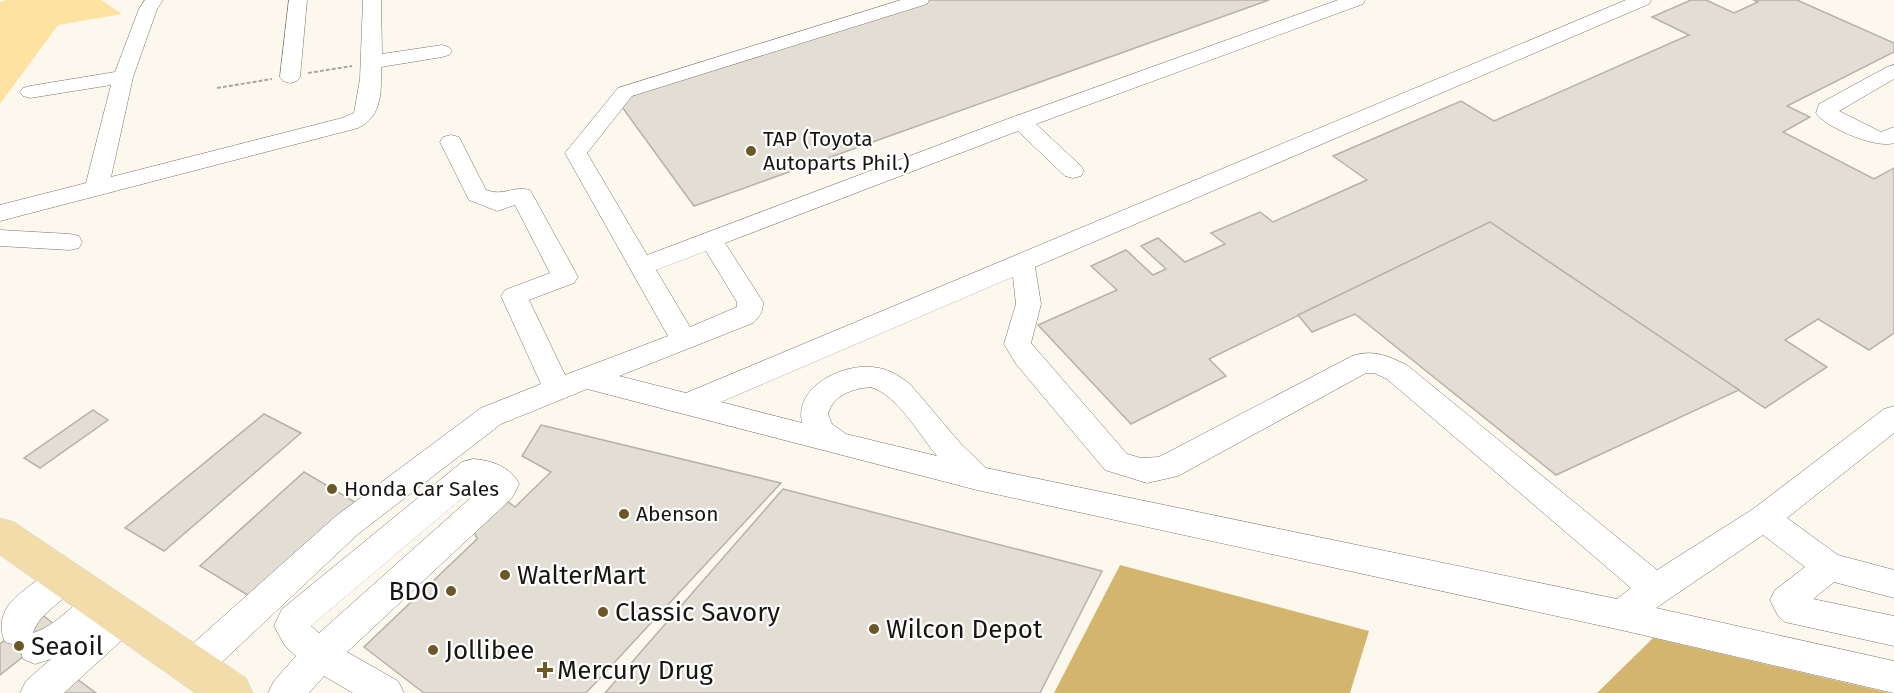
<svg xmlns="http://www.w3.org/2000/svg" width="1894" height="693" viewBox="0 0 1894 693" font-family="'Fira Sans',sans-serif">
<rect width="100%" height="100%" fill="#fdf8ee"/>
<!-- green -->
<path fill="#fee2a1" d="M6,0H101L122,14L58,25L0,104V2Z"/>
<!-- forest -->
<g fill="#d4b56e">
<path d="M1120,565L1369,631L1350,693H1054Z"/>
<path d="M1653,638L1890,693H1597Z"/>
</g>
<!-- building -->
<g fill="#e3ded4" stroke="#b6b2a8" stroke-width="1.5">
<path d="M926,0H1269L694,206L614,96Z"/>
<path d="M1691,0H1706L1734,13L1758,2L1753,0H1797L1894,43V52L1787,106L1810,117L1783,132L1874,179L1894,168V333L1869,350L1818,319L1785,340L1827,367L1765,408L1490,222L1209,359L1226,376L1131,424L1038,325L1117,290L1091,266L1126,250L1153,275L1166,269L1141,246L1158,238L1185,262L1225,244L1211,233L1260,212L1273,222L1367,180L1333,156L1461,101L1494,121L1689,35L1652,17Z"/>
<path d="M1490,222L1739,390L1556,475L1355,314L1312,332L1298,315Z"/>
<path d="M93,410L108,420L40,468L24,458Z"/>
<path d="M264,414L301,433L164,551L125,528Z"/>
<path d="M541,425L781,483L586,693H424L364,647L477,539L474,532L507,501L515,507L551,472L522,456Z"/>
<path d="M304,472L360,505L251,597L200,566Z"/>
<path d="M783,489L1102,571L1040,693H605Z"/>
<path d="M40,613L59,628L0,675V644Z"/>
<path d="M77,679L96,693H61Z"/>
</g>
<g fill="none" stroke-linecap="round" stroke-linejoin="round">
<!-- minor casing -->
<g stroke="#78746b" stroke-width="1">
<g id="minor">
<path d="M145,0H163L157,9L133,77L111,177L342,118L354,113L360,79L363,0H381L382,54L442,45L449,47L452,51L449,55L442,57L381,67C381,91 383,116 358,128L0,221V205L86,183L111,85L30,98L23,96L20,92L23,88L30,86L115,72L139,9Z"/>
<path d="M289,0H307L300,77L297,81L290,83L283,81L280,77Z"/>
<path d="M901,0H929L927,4L632,96L587,153L647,255L1013,117L1338,0H1365L1363,4L1036,124L1081,166L1084,171L1081,176L1073,178L1065,176L1018,131L725,243L763,302C763,312 760,316 753,323L619,376L686,393L1626,0H1651L1649,4L1035,267L1041,304L1031,343L1127,454L1141,458L1159,457L1352,356C1373,349 1388,356 1407,365L1657,570L1753,509L1884,409L1894,406V433L1787,518L1838,555L1894,570V598L1834,582L1813,599L1894,616V646L1785,622L1778,616L1770,600L1775,590L1805,567L1763,535L1656,608L1894,661V693L1621,630L977,490L587,389L501,424L358,534L204,679L192,683L180,679L175,667L180,655L336,516L481,408L541,384L501,296L505,290L550,273L515,205L497,211L469,200L440,142L443,137L451,135L459,137L486,190C504,197 513,185 530,190L578,277L574,283L529,300L565,375L668,336L565,153L618,88ZM706,251L737,302V307L690,327L656,270ZM1013,277L1016,304L1004,344L1016,364L1105,470L1147,483L1178,476L1366,373H1374L1387,379L1631,588L1617,599L986,468L961,444L910,384C898,375 887,368 872,367C841,364 794,387 802,423L721,402ZM870,387C896,393 921,437 937,456L846,434L832,424L828,414C833,395 852,389 870,387Z"/>
<path d="M1894,65V79L1839,111L1881,132L1894,127V143C1877,149 1826,128 1816,113L1819,104L1887,67Z"/>
<path d="M0,230L70,234L79,236L82,242L79,248L70,250L0,246Z"/>
<path d="M473,459C491,460 511,467 519,484L512,498L347,652L398,681L404,693H353L324,676L309,693H268L274,681L296,656L285,646L274,626L282,609L462,462ZM479,484L484,486L319,633L311,626Z"/>
<path d="M64,564L76,568L80,578C70,600 40,610 33,633C61,624 75,598 101,588L113,592L117,605L122,603L134,607L139,618L134,629L64,693H20L26,681L51,659L35,664L23,659L19,646L5,642C0,630 0,618 8,606C16,594 51,569 64,564Z"/>
</g>
</g>
<!-- major casing -->
<g stroke="#d5d5d5" stroke-width="1">
<path id="major" d="M0,518L14,522L246,678L253,693H195L0,555Z"/>
</g>
<!-- path -->
<g stroke="#a9a69e" stroke-width="2" stroke-dasharray="4 2" stroke-linecap="butt">
<path d="M308,73L352,66"/>
<path d="M217,88L272,79"/>
</g>
<!-- minor -->
<use href="#minor" fill="#fff" fill-rule="evenodd"/>
<!-- major -->
<use href="#major" fill="#f2dca9" fill-rule="evenodd"/>
</g>
<!-- markers -->
<g fill="#6c5826" stroke="#fff" stroke-width="2">
<circle cx="751" cy="151" r="6"/>
<circle cx="332" cy="489" r="6"/>
<circle cx="624" cy="514" r="6"/>
<circle cx="505" cy="575" r="6"/>
<circle cx="451" cy="591" r="6"/>
<circle cx="603" cy="612" r="6"/>
<circle cx="874" cy="629" r="6"/>
<circle cx="19" cy="646" r="6"/>
<circle cx="433" cy="650" r="6"/>
<path d="M542 661h6v6h6v6h-6v6h-6v-6h-6v-6h6z"/>
</g>
<g text-anchor="middle" dominant-baseline="central" stroke-width="4.5" stroke-linejoin="round" paint-order="stroke">
<!-- poi labels -->
<g font-size="21" fill="#181613" stroke="#fff" text-anchor="start">
<text x="763" y="139">TAP (Toyota<tspan x="763" dy="24">Autoparts Phil.)</tspan></text>
<text x="344" y="489">Honda Car Sales</text>
<text x="636" y="514">Abenson</text>
</g>
<!-- near-poi labels -->
<g font-size="26" fill="#181613" stroke="#fff" text-anchor="start">
<text x="517" y="575">WalterMart</text>
<text x="439" y="591" text-anchor="end">BDO</text>
<text x="615" y="612">Classic Savory</text>
<text x="886" y="629">Wilcon Depot</text>
<text x="31" y="646">Seaoil</text>
<text x="445" y="650">Jollibee</text>
<text x="557" y="670">Mercury Drug</text>
</g>
</g>
</svg>
